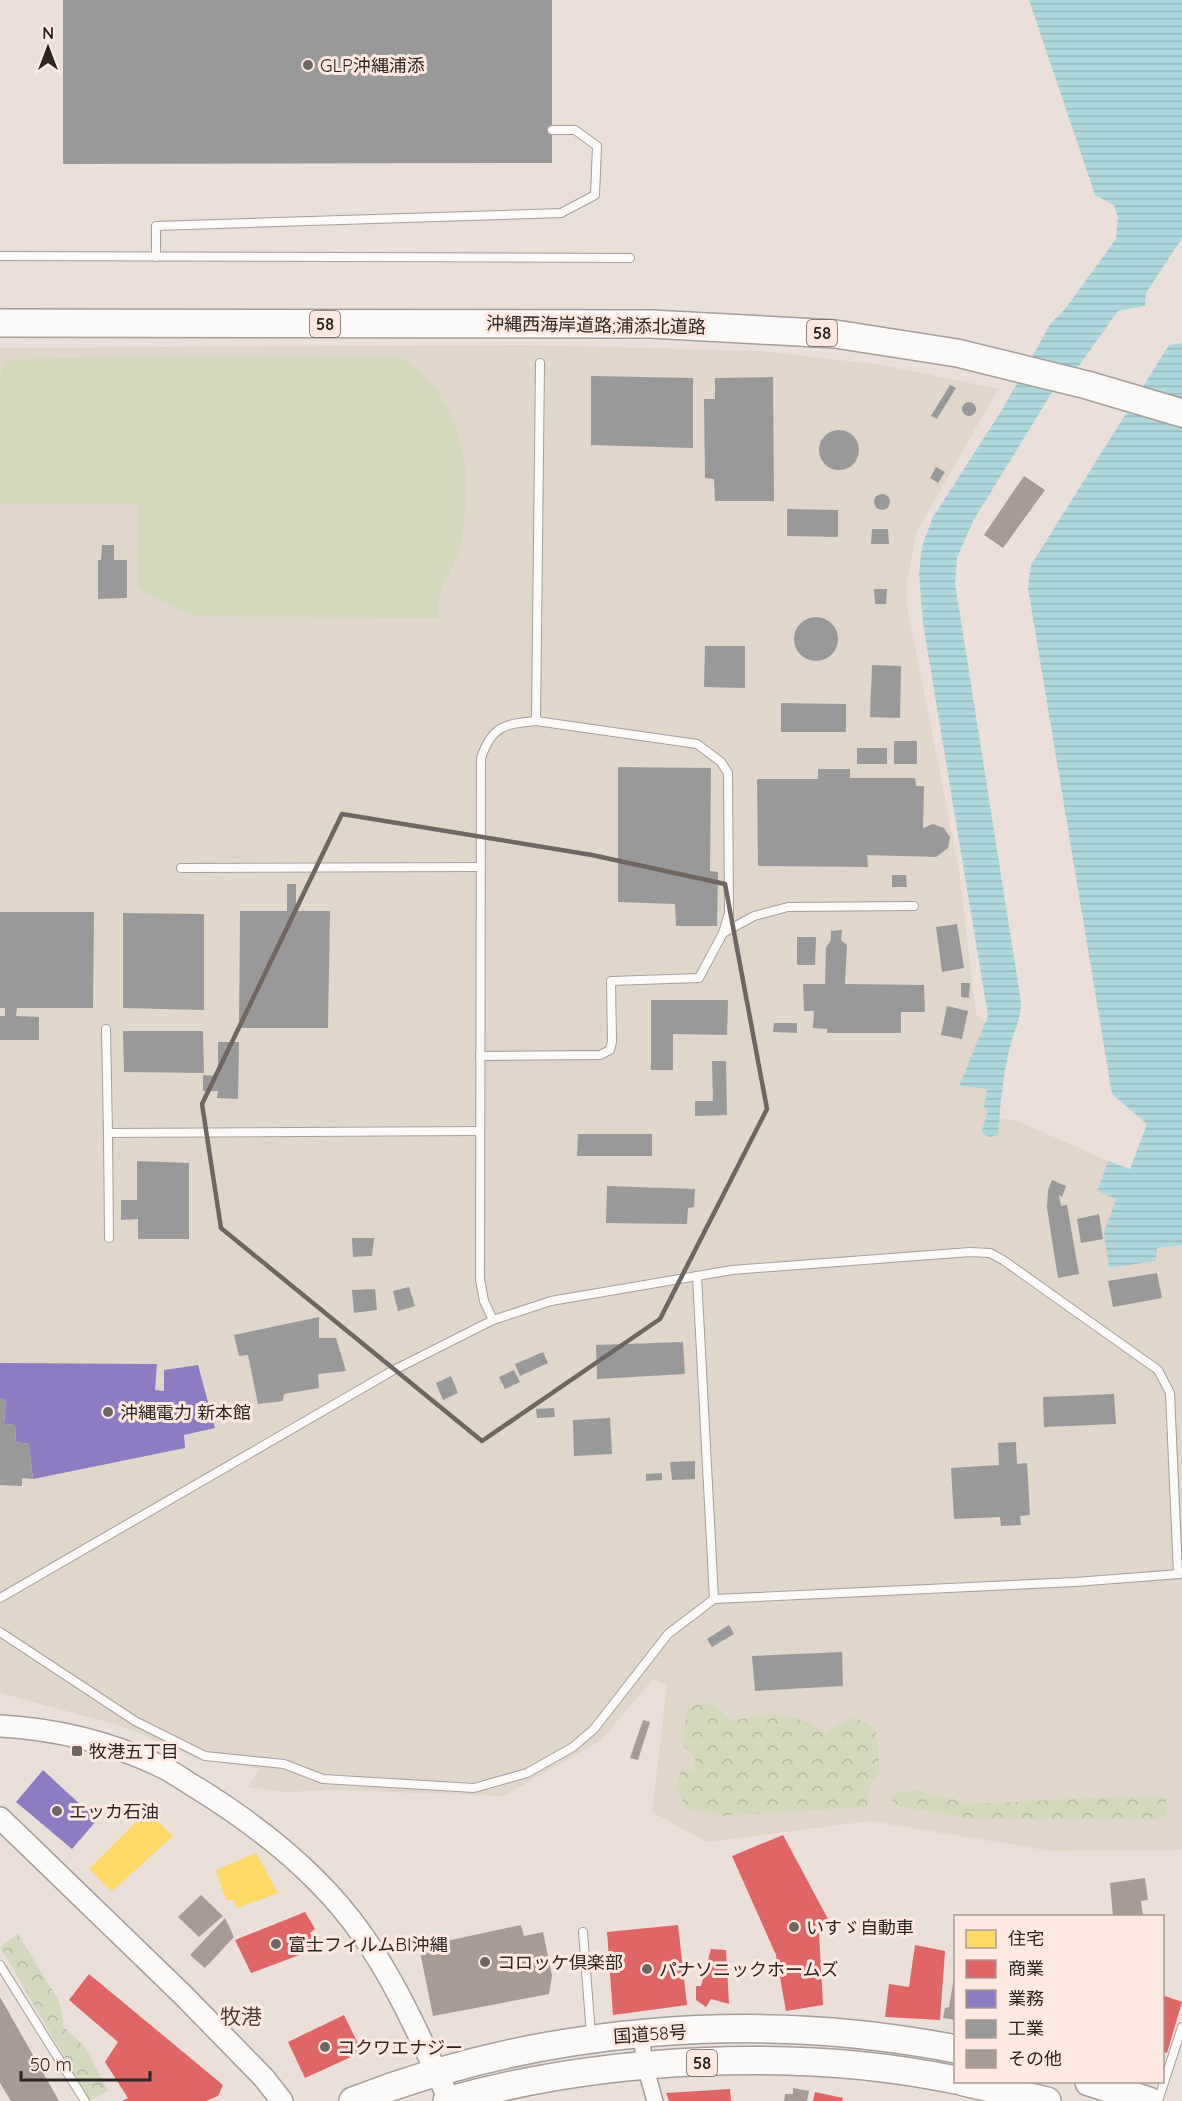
<svg xmlns="http://www.w3.org/2000/svg" width="1182" height="2101" viewBox="0 0 1182 2101" font-family="Quicksand,'Noto Sans JP',sans-serif">
<defs>
<pattern id="forest-crowns" width="20" height="18" patternUnits="userSpaceOnUse" patternTransform="scale(1.5)"><rect width="20" height="18" fill="#d3d8bc"/><path d="M2 6a3 3 0 1 1 6 0M12 15a3 3 0 1 1 6 0" fill="none" stroke="#b5b9a1"/></pattern>
<pattern id="water-rules" width="6" height="5" patternUnits="userSpaceOnUse" patternTransform="scale(1.5)"><rect width="6" height="5" fill="#add8dd"/><path d="M0 2.5h6" fill="none" stroke="#95b9bd"/></pattern>
</defs>
<rect width="100%" height="100%" fill="#eadfd9"/>
<!-- industrial -->
<path fill="#e0d6c9" d="M525,345L759,351L882,365L998,389L917,531L907,580V607L959,870L976,1014L986,1023L959,1086L987,1089L984,1108L988,1109L981,1133L998,1135L999,1118L1020,1122L1108,1161L1097,1191L1116,1199L1157,1248L1182,1245V1850L1051,1851L870,1821L707,1842L652,1812L667,1686L653,1679L600,1741L504,1796L331,1790L286,1792L248,1787L260,1769L194,1757L121,1726L0,1693V348Z"/>
<!-- forest -->
<g fill="url(#forest-crowns)">
<path d="M703,1702L714,1705L732,1721C774,1713 786,1707 824,1733L852,1717L875,1726L880,1771L869,1787L867,1807L721,1816L686,1808L676,1788L681,1770L694,1772L695,1758L683,1745L686,1710Z"/>
<path d="M916,1790L971,1804L1161,1795L1166,1800L1167,1813L1159,1820L974,1819L899,1806L892,1802L893,1794Z"/>
<path d="M18,1934L59,2001L64,2027L85,2047L108,2091L90,2101L0,1947Z"/>
</g>
<!-- garden -->
<path fill="#d3d8bc" d="M134,356H398C408,363 419,370 427,379C470,426 473,495 458,553C454,567 446,578 441,591C438,598 439,610 439,618L192,616L137,589L138,504L0,503V376L6,360Z"/>
<!-- water -->
<g fill="url(#water-rules)">
<path d="M1029,0H1182V238L1146,293L1145,306L1118,311L1078,367L1051,394L973,521L957,558L955,583L1021,1002C1021,1019 1014,1031 1010,1047C1003,1075 1000,1106 998,1135L990,1137L981,1133L988,1110L984,1108L987,1089L959,1086L988,1016L923,623L919,573L922,546L933,517L1002,410L1051,323L1065,309L1116,239L1118,217L1114,205L1095,195Z"/>
<path d="M1182,343V1245L1157,1248L1156,1261L1109,1268L1104,1233L1116,1199L1097,1191L1108,1161L1130,1169L1147,1124L1112,1094L1028,588L1031,565L1169,345Z"/>
</g>
<!-- homes -->
<g fill="#ffd966">
<path d="M147,1811L173,1836L112,1891L89,1869Z"/>
<path d="M256,1853L278,1893L237,1908L233,1900H226L216,1870Z"/>
</g>
<!-- shops -->
<g fill="#e06666">
<path d="M783,1835L829,1921L819,1933L823,2005L786,2011L776,1955L732,1856Z"/>
<path d="M305,1912L315,1929L310,1933L318,1948L251,1973L235,1940Z"/>
<path d="M678,1925L687,2005L613,2015L607,1932Z"/>
<path d="M915,1945L945,1951L940,2020L885,2017L889,1984L909,1987Z"/>
<path d="M711,1949L726,1950L729,2004L711,1999L706,2007L696,2000V1986H701Z"/>
<path d="M89,1974L223,2085L218,2096L206,2101H122L128,2098L105,2062L118,2042L69,2000Z"/>
<path d="M1162,1995L1182,2002L1167,2053L1162,2051Z"/>
<path d="M344,2015L362,2052L305,2078L288,2042Z"/>
<path d="M730,2089L731,2101H669L666,2093Z"/>
<path d="M815,2092L843,2098L842,2101H813Z"/>
</g>
<!-- offices -->
<g fill="#8e7cc3">
<path d="M0,1363L157,1364L155,1390L164,1391V1370L198,1365L215,1428L184,1435L185,1448L33,1479L29,1444L16,1442L15,1425L4,1424L6,1400L0,1398Z"/>
<path d="M43,1770L97,1820L72,1849L16,1802Z"/>
</g>
<!-- industry -->
<g fill="#999">
<path d="M63,0H552V163L63,164Z"/>
<path d="M591,376L693,378V448L591,445Z"/>
<path d="M773,377L774,501H715L714,479L705,478L704,399H715V378Z"/>
<path d="M950,385L956,388L937,419L931,416Z"/>
<circle cx="969" cy="409" r="7"/>
<circle cx="839" cy="450" r="20"/>
<path d="M936,467L945,472L938,483L930,478Z"/>
<circle cx="882" cy="502" r="8"/>
<path d="M787,509L838,510V537L787,536Z"/>
<path d="M872,529H888L889,544H871Z"/>
<path d="M102,545H114V560H127V598L98,599V560H101Z"/>
<path d="M874,589H887L886,604H875Z"/>
<circle cx="816" cy="639" r="22"/>
<path d="M705,646H745V688L704,687Z"/>
<path d="M872,665L901,666L900,718L870,717Z"/>
<path d="M781,703L846,704V732H781Z"/>
<rect x="894" y="741" width="23" height="23"/>
<rect x="857" y="748" width="30" height="16"/>
<path d="M618,767L711,768L710,871L718,872L717,926H676L675,904L618,902Z"/>
<path d="M818,769H850V778H915L916,786H924L923,828L933,824L944,828L950,837L948,848L936,857L867,855L868,867L758,866L757,779H818Z"/>
<path d="M892,875H906L907,887H892Z"/>
<path d="M287,884H296V911H330L328,1028H239L240,911H287Z"/>
<path d="M0,912H94L93,1008H17L16,1016L39,1017V1040H0V1016H5V1008H0Z"/>
<path d="M123,913L204,914V1010L123,1008Z"/>
<path d="M957,924L964,968L942,972L936,927Z"/>
<path d="M842,930L841,940L847,945L845,984L924,985L925,1012H901V1033H827V1029L813,1028L814,1011H804L803,984H825L826,948L831,940V931Z"/>
<path d="M797,937H816L815,965H797Z"/>
<path d="M961,983H970L969,998L961,997Z"/>
<path d="M651,1000H728L727,1035L673,1034V1070H651Z"/>
<path d="M947,1006L968,1011L962,1039L941,1035Z"/>
<path d="M774,1023H797V1033L773,1032Z"/>
<path d="M123,1031H203L204,1073L124,1072Z"/>
<path d="M218,1042H239L238,1099L217,1098L218,1091H203V1075L218,1076Z"/>
<path d="M712,1061H726L727,1115L695,1116V1101H713Z"/>
<path d="M578,1134H652V1156H577Z"/>
<path d="M137,1161L189,1163V1239H138V1219L121,1220V1200H137Z"/>
<path d="M1052,1180L1066,1186L1062,1197L1059,1195L1061,1206L1067,1205L1079,1274L1058,1278L1047,1208L1048,1190Z"/>
<path d="M607,1186L695,1189L694,1207L688,1208L687,1224L606,1223Z"/>
<path d="M1099,1214L1103,1239L1081,1243L1077,1219Z"/>
<path d="M352,1238H374L372,1256L353,1257Z"/>
<path d="M1157,1273L1162,1298L1113,1307L1108,1281Z"/>
<path d="M409,1287L415,1306L398,1311L393,1291Z"/>
<path d="M375,1289L377,1310L354,1313L352,1290Z"/>
<path d="M319,1317V1338H336L346,1371L318,1374L319,1388L284,1394L283,1401L258,1404L248,1355L239,1356L234,1335Z"/>
<path d="M683,1342L685,1374L597,1379L596,1345Z"/>
<path d="M543,1352L548,1363L520,1376L515,1364Z"/>
<path d="M514,1370L520,1382L505,1389L499,1377Z"/>
<path d="M451,1376L458,1393L443,1400L436,1383Z"/>
<path d="M1114,1394L1116,1424L1044,1427L1043,1397Z"/>
<path d="M0,1398L6,1400L4,1424L15,1425L16,1442L29,1444L33,1479L22,1478V1486L0,1485Z"/>
<path d="M554,1408L555,1417L537,1418L536,1409Z"/>
<path d="M610,1418L612,1454L574,1456L573,1420Z"/>
<path d="M1016,1442L1017,1464L1027,1463L1030,1515L1020,1516L1021,1525L1001,1526L1000,1517L954,1519L951,1468L999,1465L998,1443Z"/>
<path d="M695,1461V1479L672,1480L670,1462Z"/>
<path d="M662,1473V1480L646,1481V1474Z"/>
<path d="M729,1625L734,1634L712,1647L707,1639Z"/>
<path d="M842,1652L843,1686L755,1691L752,1656Z"/>
</g>
<!-- building -->
<g fill="#a89a95">
<path d="M1024,476L1045,490L1003,548L984,535Z"/>
<path d="M643,1720L650,1722L638,1760L630,1758Z"/>
<path d="M1145,1878L1148,1900L1141,1901L1143,1916H1113L1110,1883Z"/>
<path d="M201,1895L223,1916L199,1937L178,1917Z"/>
<path d="M225,1918L234,1937L205,1968L190,1955Z"/>
<path d="M521,1925L524,1936L543,1932L552,1976L549,1994L433,2016L419,1947Z"/>
<path d="M954,1978H956V2020L943,2018L945,2008L949,2007Z"/>
<path d="M0,1997L59,2101H11L0,2083Z"/>
<path d="M793,2088L809,2091L807,2101H784L785,2094H793Z"/>
</g>
<g fill="none" stroke-linecap="round" stroke-linejoin="round">
<!-- lane casing -->
<g stroke="#a69e9a" stroke-width="10">
<g id="lane">
<path d="M0,256L630,258"/>
<path d="M156,257V226L561,213L595,195L597,146L575,130H552"/>
<path d="M536,721L540,363"/>
<path d="M181,868L480,867"/>
<path d="M106,1029L108,1133"/>
<path d="M480,1056L600,1055L610,1050L612,1042L611,981L699,978L723,933L754,916L788,907L914,906"/>
<path d="M109,1238L108,1133L480,1131"/>
<path d="M697,1276L714,1599"/>
<path d="M493,1320L484,1301L480,1279L481,758C492,726 504,724 536,721L697,744L721,762L728,773L729,913L723,933"/>
<path d="M0,1598L392,1371L493,1320L551,1301L732,1270L970,1252L990,1253L1003,1260L1158,1370L1170,1393L1178,1574"/>
<path d="M0,1632L135,1721L205,1756L284,1764L323,1779L474,1788L527,1773L573,1747L594,1729L668,1634L714,1599L1075,1582L1180,1574"/>
<path d="M583,1932L591,2035"/>
<path d="M0,1965L85,2101"/>
<path d="M1158,2101L1182,2027"/>
</g>
</g>
<!-- street casing -->
<g stroke="#a69e9a" stroke-width="18">
<path id="street" d="M641,2034L645,2066L655,2101"/>
</g>
<!-- secondary casing -->
<g stroke="#a69e9a" stroke-width="24">
<g id="secondary">
<path d="M0,1726C54,1729 109,1742 158,1765C172,1771 185,1781 197,1788C260,1827 321,1875 363,1936C399,1987 423,2045 450,2101"/>
<path d="M0,1818L183,1995L264,2078L282,2101"/>
</g>
</g>
<!-- highway casing -->
<g stroke="#a69e9a" stroke-width="30">
<g id="highway">
<path d="M0,323L651,324L835,334L957,353L1087,385L1182,413"/>
<path d="M964,2082L1047,2101"/>
<path d="M1089,2082L1149,2101"/>
<path d="M353,2101C542,2027 756,2010 956,2049"/>
<path d="M447,2101C602,2057 798,2047 956,2080"/>
</g>
</g>
<!-- lane -->
<use href="#lane" stroke="#fcfaf9" stroke-width="8"/>
<!-- street -->
<use href="#street" stroke="#fcfaf9" stroke-width="15"/>
<!-- secondary -->
<use href="#secondary" stroke="#fcfaf9" stroke-width="21"/>
<!-- highway -->
<use href="#highway" stroke="#fcfaf9" stroke-width="27"/>
</g>
<!-- marked area -->
<path fill="none" stroke="#6f6662" stroke-width="4.5" stroke-linejoin="round" d="M342,814L592,855L725,884L767,1109L660,1319L482,1441L221,1228L202,1104Z"/>
<!-- markers -->
<g fill="#6f6662" stroke="#fde9e0" stroke-width="2">
<circle cx="308" cy="65" r="6"/>
<circle cx="108" cy="1412" r="6"/>
<rect x="71" y="1745" width="12" height="12" rx="3"/>
<circle cx="57" cy="1811" r="6"/>
<circle cx="794" cy="1927" r="6"/>
<circle cx="276" cy="1944" r="6"/>
<circle cx="485" cy="1962" r="6"/>
<circle cx="647" cy="1969" r="6"/>
<circle cx="325" cy="2047" r="6"/>
</g>
<g text-anchor="middle" dominant-baseline="central" stroke-width="6" stroke-linejoin="round" paint-order="stroke">
<!-- shield labels -->
<g fill="#fde9e0" stroke="#6b605b" stroke-width="1.5">
<rect x="310" y="311" width="30" height="26" rx="4.5"/>
<rect x="807" y="320" width="30" height="26" rx="4.5"/>
<rect x="687" y="2050" width="30" height="26" rx="4.5"/>
</g>
<g font-size="16" font-weight="bold" fill="#2d2522">
<text x="325" y="324">58</text>
<text x="822" y="333">58</text>
<text x="702" y="2063">58</text>
</g>
<!-- poi labels -->
<g font-size="18" fill="#2d2522" stroke="#fde9e0" text-anchor="start">
<text x="320" y="65">GLP沖縄浦添</text>
<text x="120" y="1412">沖縄電力 新本館</text>
<text x="89" y="1751">牧港五丁目</text>
<text x="69" y="1811">エッカ石油</text>
<text x="806" y="1927">いすゞ自動車</text>
<text x="288" y="1944">富士フィルムBI沖縄</text>
<text x="497" y="1962">コロッケ倶楽部</text>
<text x="659" y="1969">パナソニックホームズ</text>
<text x="337" y="2047">コクワエナジー</text>
</g>
<!-- street labels -->
<g font-size="18" fill="#2d2522" stroke="#fde9e0">
<text transform="translate(596 325) rotate(1)">沖縄西海岸道路;浦添北道路</text>
<text transform="translate(650 2034) rotate(-4)">国道58号</text>
</g>
<!-- quarter labels -->
<g font-size="21" fill="#4d3d37" stroke="#fde9e0">
<text x="241" y="2016">牧港</text>
</g>
</g>
<!-- legend -->
<rect x="954" y="1915" width="210" height="168" fill="#fde9e0" stroke="#aa9b94" stroke-width="1.5"/>
<rect x="966" y="1930" width="30" height="18" fill="#ffd966" stroke="#aa9b94" stroke-width="1.5"/>
<text x="1008" y="1945" font-size="18" fill="#2d2522">住宅</text>
<rect x="966" y="1960" width="30" height="18" fill="#e06666" stroke="#aa9b94" stroke-width="1.5"/>
<text x="1008" y="1975" font-size="18" fill="#2d2522">商業</text>
<rect x="966" y="1990" width="30" height="18" fill="#8e7cc3" stroke="#aa9b94" stroke-width="1.5"/>
<text x="1008" y="2005" font-size="18" fill="#2d2522">業務</text>
<rect x="966" y="2020" width="30" height="18" fill="#999999" stroke="#aa9b94" stroke-width="1.5"/>
<text x="1008" y="2035" font-size="18" fill="#2d2522">工業</text>
<rect x="966" y="2050" width="30" height="18" fill="#a89a95" stroke="#aa9b94" stroke-width="1.5"/>
<text x="1008" y="2065" font-size="18" fill="#2d2522">その他</text>
<!-- north arrow -->
<g transform="translate(48 48)" stroke="#fde9e0" stroke-width="4.5" paint-order="stroke">
<path d="M0-4.5L10 22L0 15L-10 22Z" fill="#2d2522"/>
<text y="-9" font-size="16" font-weight="bold" text-anchor="middle" fill="#2d2522">N</text>
</g>
<!-- scale -->
<path d="M21 2071v9h129v-9" fill="none" stroke="#2d2522" stroke-width="3"/>
<text x="30" y="2071" font-size="18" fill="#2d2522" stroke="#fde9e0" stroke-width="4.5" paint-order="stroke">50 m</text>
</svg>
